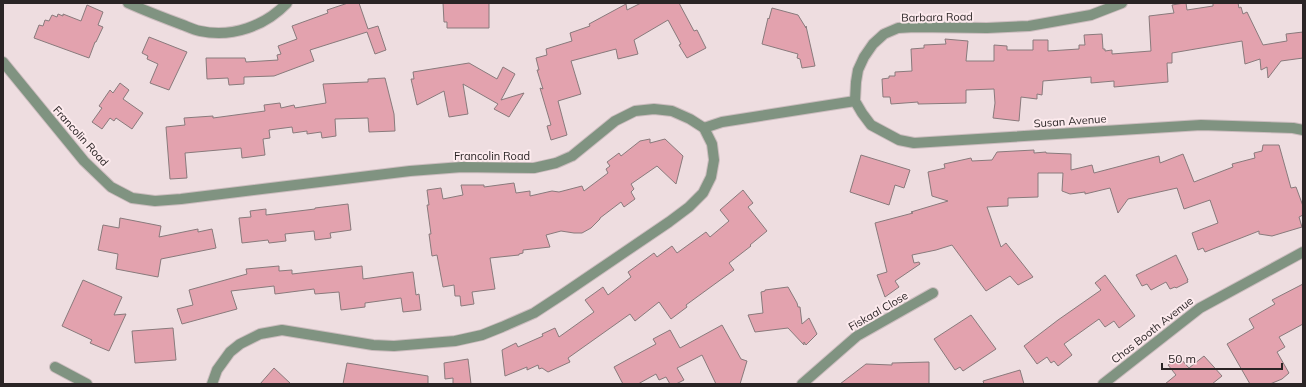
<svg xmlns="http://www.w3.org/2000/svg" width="1306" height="387" viewBox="0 0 1306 387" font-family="Mulish,sans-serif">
<rect width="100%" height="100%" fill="#eedde0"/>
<!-- building -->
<g fill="#e3a2ae" stroke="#897a7c">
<path d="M348,3H359L368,29L378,26L386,50L375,54L367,32L310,50L314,61L274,76L244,77V84L229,85L228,78L207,79L206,58H245L246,62L278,60L277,55L281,54L278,46L297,39L292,26L328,13L327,10Z"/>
<path d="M443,3H489V28H447V22H444Z"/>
<path d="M641,3H679L694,31L697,30L706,48L687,58L679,45L681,44L668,20L634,40L638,54L618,59L616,49L571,61L581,94L558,101L567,135L551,140L547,126L551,125L540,88L543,89L537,70H539L536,58L547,55L546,49L572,41L570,33L590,26L589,24L626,4L627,10Z"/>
<path d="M1184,3H1186L1187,10L1213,6V3H1238L1239,8L1241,7L1243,14L1247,12L1263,45L1287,41L1286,34L1303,32V58L1281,61L1268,78L1267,67L1261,70L1260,59L1245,64L1242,41L1172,53V63H1167L1168,82L1114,87V81L1091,83V77L1043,81L1042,95L1037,94V99L1021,97L1019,121L993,118L995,103L994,89L966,90V103L918,104V102L891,104L890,97H883L882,79L889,78V76H895V72L912,71L911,49L924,48V45L946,44L945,39L968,41L966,61H994V45L1007,46V50H1033V40H1048V51L1079,49V45H1085L1084,35L1102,34L1103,49H1105V51L1112,50V54L1151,51L1149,16L1174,13L1172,5Z"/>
<path d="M87,5L103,12L98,25L103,27L96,42H95L89,58L34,38L39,25L43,26L45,20L49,21L52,15L57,17L58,14L63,16V14L81,21Z"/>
<path d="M772,8L798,15L806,28V26L815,66L802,68L800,59L797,58L798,54L762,44L768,18L769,19Z"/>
<path d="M149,37L187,52L169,90L150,83L158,64L147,59L148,56L142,53Z"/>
<path d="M469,63L497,79L503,67L515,74L501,100L524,93L509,117L494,109L498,104L463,84L468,114L449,117L444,91L417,105L411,79H414L413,72Z"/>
<path d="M385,78L394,114L395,131L369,132L368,118L335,119L336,136L322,138L321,132L307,134V131L293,133L292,127L269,130L270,138L263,139L265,155L242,158L241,148L185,153L187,178L170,179L166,127L185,125L184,118L213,116V118L265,111L264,105L280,103L281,108L294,105L295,108L326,103L323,84L368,82V79Z"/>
<path d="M120,83L129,90L123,99L143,113L132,129L116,118L114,121L110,118L102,129L92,122L102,108L99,106L110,90L113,93Z"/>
<path d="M650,139V143L665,139L683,156L676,184L657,166L631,184L634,189L631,192L635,199L624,207L621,202L600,218V219L591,228L582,233H574L561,231L546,235L550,247L523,250V253L519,254V255L490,258L495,289L472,292L474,304L461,306L460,296H455L454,285L443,287L437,255L432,256L429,234H431L427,205H429L427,190L441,188L443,199L463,195L461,185H484V187L514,183L516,193L530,191V196L552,191L559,192L582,186L584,191L608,173L606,169L610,166L607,162L619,153L621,156L640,141Z"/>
<path d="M1263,145H1279L1291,188L1296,187L1303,206V215L1299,217L1302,227L1272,236L1259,234V231L1205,252L1203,248L1198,250L1192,233L1218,223L1210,200L1184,209L1177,188L1128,199L1118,213L1110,188L1085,194V192L1070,194L1062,191L1063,173H1038V197L1008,198V206L987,207L1001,247L1006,243L1033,277L1018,285L1010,276L986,291L952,245L936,250L912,255L914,263L919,262L920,264L895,281L899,287L885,297L877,275L887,272L875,223L913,213L911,212L948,201L932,196L928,172L945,168L944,164L971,158L972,161L992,160L997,152L1034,150V153L1046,152V153L1071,154V170L1092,165L1094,173L1159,156L1160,163L1183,154L1194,182L1233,167L1232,164L1255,158L1254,153L1262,151Z"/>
<path d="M861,155L910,170L904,188L895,185L889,205L850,192Z"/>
<path d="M743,190L753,203L748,207L767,231L750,245L751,246L729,263L734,270L686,305L687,307L671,319L659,302L635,321L630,314L568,358L570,362L548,372L542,368L539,369L538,365L527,370V367L505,376L502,350L516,343L518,347L543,336L542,334L555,328L559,337L594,312L585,300L603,287L608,295L631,277L628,272L654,253L657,257L672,246L677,253L706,232L710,237L729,221L720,210Z"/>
<path d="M348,204L351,230L330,233L331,238L315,240L314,231L285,234L286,241L269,243L268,240L242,243L239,218L251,217L250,211L266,209V215L315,209V208Z"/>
<path d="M120,218L161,226L159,237L198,229V232L212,229L216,248L161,259L158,277L116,269L118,254L98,250L103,225L119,228Z"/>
<path d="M1176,255L1188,280H1187L1188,282L1176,288L1175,287L1170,289L1166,282L1151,290L1147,284L1142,286L1136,275Z"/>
<path d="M279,266V271L292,270V274L362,266L363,279L413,272L416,295L419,294L421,310L403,312L401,298L365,303V307L341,310L339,292L315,294L314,289L275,294L274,286L231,291L237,309L182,324L177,309L193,305L189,290L247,274L246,269Z"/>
<path d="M1105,275L1135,316L1119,328L1114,321L1105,327L1099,319L1064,344L1072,355L1058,366L1054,361L1051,363L1047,357L1037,364L1024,346L1058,320L1101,290L1095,283Z"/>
<path d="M83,280L122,297L114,315L126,314L109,351L90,343L92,340L62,326Z"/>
<path d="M1303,284V324L1279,337L1285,347L1277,352L1289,373L1282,379L1270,384H1250L1227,344L1254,328L1249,319L1275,304L1272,300Z"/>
<path d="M788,287L797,303L798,307H800L802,324L809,318L817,334L806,345L804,342V345L788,328L755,332L748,315L763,313L761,292L765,291V290Z"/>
<path d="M971,315L996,349L963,371L960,367L955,370L934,339Z"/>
<path d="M722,325L741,359L747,361L740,384H716L702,355L677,368L684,380L676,384H670L666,377L659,380L656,374L638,384H623L614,367L656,344L653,339L670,330L680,348Z"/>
<path d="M173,328L176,360L135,363L132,331Z"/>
<path d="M1204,356L1222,376L1212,384H1165L1176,375L1168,365L1180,358L1189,368Z"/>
<path d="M468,359L471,384H453V378L445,379L444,363Z"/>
<path d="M929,362V384H840L866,364L892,365V363Z"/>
<path d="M347,363L428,376V384H343Z"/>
<path d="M274,368L291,384H260Z"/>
<path d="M1020,370L1024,384H984L983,381Z"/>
</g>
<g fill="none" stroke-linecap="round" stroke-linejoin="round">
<!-- minor casing -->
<g stroke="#cbbcbe" stroke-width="12">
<g id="minor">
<path d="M128,3C146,11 164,18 183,25C188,27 194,30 200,31C232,38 265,26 287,3"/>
<path d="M1122,3L1091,15L1029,26L987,28L915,27L898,28L884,34L873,44L864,57L858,70L856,82L855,101L862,113L871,125L899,140L914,143L1201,125L1293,128L1303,130"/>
<path d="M3,62L84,161L111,187L132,198L155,201L181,199L410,171L462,167L534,168L556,163L572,156L615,121L635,111L654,109L672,111L690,119L704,128L712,144L714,160L711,177L703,193L689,207L669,222L563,294L534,313L502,327L482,335L455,341L394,346L373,345L282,330L260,334L240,344L230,352L217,370L212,384"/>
<path d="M704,128L722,122L855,101"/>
<path d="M55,367L87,384"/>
<path d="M802,384L857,336L933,293"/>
<path d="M1103,384L1200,308L1303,252"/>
</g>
</g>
<!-- minor -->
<use href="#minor" stroke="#809381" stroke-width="10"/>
</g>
<g text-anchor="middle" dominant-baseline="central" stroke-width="4" stroke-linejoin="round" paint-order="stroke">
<!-- street labels -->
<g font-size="11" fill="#2a2425" stroke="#fceaed">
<text transform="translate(937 17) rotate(-1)">Barbara Road</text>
<text transform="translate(1070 121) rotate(-4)">Susan Avenue</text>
<text transform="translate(81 136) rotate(48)">Francolin Road</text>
<text x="492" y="156">Francolin Road</text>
<text transform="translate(878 311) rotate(-30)">Fiskaal Close</text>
<text transform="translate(1152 330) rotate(-38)">Chas Booth Avenue</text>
</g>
</g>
<!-- border -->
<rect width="1306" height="387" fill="none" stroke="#2a2425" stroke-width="8"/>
<!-- scale -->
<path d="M1162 363v6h120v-6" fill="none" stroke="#2a2425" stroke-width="2"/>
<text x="1168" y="363" font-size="12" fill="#2a2425" stroke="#fceaed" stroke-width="3" paint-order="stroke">50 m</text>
</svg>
